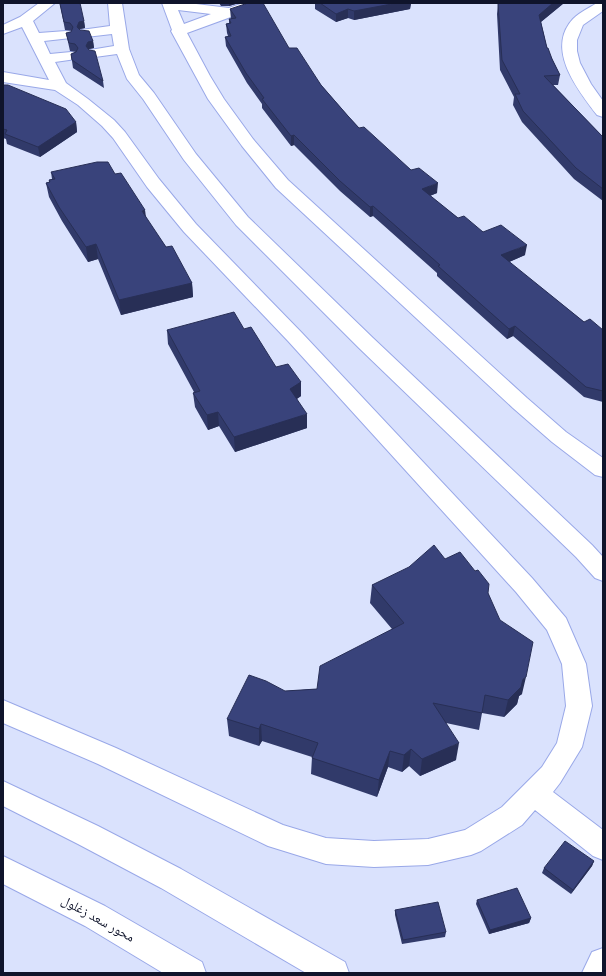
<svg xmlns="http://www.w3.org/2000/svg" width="606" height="976" viewBox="0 0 606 976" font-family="'Varela Round','Noto Naskh Arabic',sans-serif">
<rect width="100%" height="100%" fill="#dae2fd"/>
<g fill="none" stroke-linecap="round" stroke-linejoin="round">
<!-- street casing -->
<g stroke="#99a8e8" stroke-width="2">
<g id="street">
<path d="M39,3H55L33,21L39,33L66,31L71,32L73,35L71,38L44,41L50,54L71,52L76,53L78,56L76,59L55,62L66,83L88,99L114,120L125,132L159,179L196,224L302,333L532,578L566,618L569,625L586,664L592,706L582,747L560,783L553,792L603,830V860L593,856L535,810L522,825L481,851L471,855L428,865L374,867L326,864L268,846L98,764L3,723V700L116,748L283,825L326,838L374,841L428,839L465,830L502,807L542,767L557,743L566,706L562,664L547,630L516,592L288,341L184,232L147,187L113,138L102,126L78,105L55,90L3,82V72L49,80L22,27L3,34V25L20,17Z"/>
<path d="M108,3H122L129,49L139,75L154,93L196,154L248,217L373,338L592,545L603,557V581L595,578L576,557L359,348L236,225L184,160L143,99L127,79L117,54L95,57L90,56L88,53L90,50L114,46L112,34L86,37L81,36L79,33L81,30L110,26Z"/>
<path d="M162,3H188L229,8L243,3H263L261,6L187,33L210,76L224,99L253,139L288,180L527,398L566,432L603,458V477L595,475L552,442L513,408L276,188L242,146L208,99L171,31L172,30ZM178,10L211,14L184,24Z"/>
<path d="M597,3H603V11L583,25L577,40V51L580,63L591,84L603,101V117L597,115C578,90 545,49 573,19C580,12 589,8 597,3Z"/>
<path d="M3,781L98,826L181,869L345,962L349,973H306L161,888L78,844L3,806Z"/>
<path d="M603,948V973H582L592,952Z"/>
</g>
</g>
<!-- secondary casing -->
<g stroke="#99a8e8" stroke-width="2">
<path id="secondary" d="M3,856L105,906L202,962L206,973H163L85,926L3,884Z"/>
</g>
<!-- street -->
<use href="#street" fill="#fff" fill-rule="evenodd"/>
<!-- secondary -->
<use href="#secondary" fill="#fff" fill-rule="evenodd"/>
</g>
<!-- wall -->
<g fill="#313a6a">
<path d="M219,3H239L229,6H221Z"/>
<path d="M315,3H411L410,9L354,20L348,18L336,22L315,9Z"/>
<path d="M564,3L541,22L547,48L560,75L558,85H553L603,137V201L574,179L522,122L513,105L514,97L500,70L497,14L498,4Z"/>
<path d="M60,4L84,21L85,28L80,29L79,30L93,41L94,48L89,49L88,50L103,81L104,88L73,68L71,54L76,52L70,51L66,33L71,32L72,31L65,30Z"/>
<path d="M230,9L289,48L348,116L359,128L411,170L437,193L430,196L458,218L525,255L509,262L584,322L603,330V402L584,397L513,336L507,339L437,276V273L373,216L370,217L340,191L294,145L291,146L262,108V104L247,83L226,46L225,37L228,36L227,33L226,24L229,23V19H231Z"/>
<path d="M3,85L76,122L77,132L40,157L7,144L6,139L3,138Z"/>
<path d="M51,172L115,174L166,247L192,283L193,297L121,315L98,259L88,262L62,221L49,197L46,183L49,182V180L52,179Z"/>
<path d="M244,329L276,367L301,382V396L297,399L307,428L235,452L219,426L208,430L195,407L193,393L194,392L168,344L167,330Z"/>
<path d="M445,559L488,593L522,694L519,696L517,704L504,717L482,713L479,730L446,723L456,760L420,776L409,766L402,772L388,767L377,797L311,774L312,757L262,741L259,746L229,736L227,719L285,691L317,689L392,629L370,603L372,585Z"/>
<path d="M594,861L592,866L571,894L542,873L544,868Z"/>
<path d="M477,900L531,918L529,923L489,934L476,904Z"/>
<path d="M395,910L446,932L445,937L402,944L395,915Z"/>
</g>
<!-- shaded-wall -->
<g fill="#282f56">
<path d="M229,3H239L229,6Z"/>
<path d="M397,3H411L410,9L354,20V11Z"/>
<path d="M553,3H564L537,25L539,15Z"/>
<path d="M348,9V18L336,22V14Z"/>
<path d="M84,21L85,28L80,29L78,34L77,27L79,22Z"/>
<path d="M93,41L94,48L89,49L87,54L86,46L88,42Z"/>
<path d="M76,122L77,132L40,157L38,147Z"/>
<path d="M294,135V145L291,146V136Z"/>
<path d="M438,183L437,193L421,199L422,189Z"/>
<path d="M373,206V216L370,217V207Z"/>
<path d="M145,210L147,224L142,211Z"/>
<path d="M96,244L98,259L88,262L86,247Z"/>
<path d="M527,245L525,255L500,266L501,255Z"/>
<path d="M192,283L193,297L121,315L119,300Z"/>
<path d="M515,326L513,336L507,339L509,329Z"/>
<path d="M301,382V396L290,403V389Z"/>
<path d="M218,412L219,426L208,430L207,415Z"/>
<path d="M307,414V428L235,452L234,437Z"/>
<path d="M526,677L522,694L519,696L517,704L504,717L508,700L523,679Z"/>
<path d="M261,724L262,741L259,746V729Z"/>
<path d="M459,743L456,760L420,776L422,759Z"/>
<path d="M411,749L409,766L402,772L404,755Z"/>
<path d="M390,751L388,767L377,797L379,780Z"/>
<path d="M594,861L592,866L571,894L573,890Z"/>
<path d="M531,918L529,923L489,934L490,930Z"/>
</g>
<!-- building -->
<g fill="#39437b" stroke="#282f56">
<path d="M61,3H80L84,21L79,22L77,27L80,30L89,31L93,41L88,42L86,46L89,50L95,51L103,81L72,60L71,54L76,52L78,48L75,44L69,43L66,33L71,32L73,27L70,23L64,22L60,4Z"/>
<path d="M248,3H263L289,48H297L321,85L348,116L359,128L364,127L411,170L419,168L438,183L422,189L458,218L464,216L483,232L501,225L527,245L501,255L584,322L590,319L603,330V391L586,387L515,326L509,329L438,266L440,265L373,206L370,207L340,181L294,135L291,136L262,99L264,98L246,73L225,37L231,36L226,24L231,23L229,19L236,18L230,9Z"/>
<path d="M320,3H397L354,11L348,9L336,14Z"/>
<path d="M500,3H553L539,15L547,48H548L552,59L560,75L544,76L603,137V189L576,168L523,111L515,94H520L502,60L498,4Z"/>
<path d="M3,85H8L66,109L76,122L38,147L5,134L7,130L3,129Z"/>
<path d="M97,162H108L115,174L121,173L145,210L142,211L166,247L172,246L192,283L119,300L96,244L86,247L59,207L46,183L50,182L49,180L55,179L51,172Z"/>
<path d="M234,312L244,329L251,327L276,367L288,364L301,382L290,389L307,414L234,437L218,412L207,415L193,393L200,391L167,330Z"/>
<path d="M434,545L445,559L460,552L475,571L478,570L489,584L488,593L500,620L533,642L526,677L523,679L521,687L508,700L485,695L482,713L433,703L459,743L422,759L411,749L404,755L390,751L379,780L312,758L318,743L261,724L259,729L227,719L249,675L266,681L285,691L317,689L320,666L404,623L372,585L409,567Z"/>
<path d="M565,841L594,861L573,890L544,868Z"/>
<path d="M517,888L531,918L490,930L477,900Z"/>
<path d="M438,902L446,932L403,940L395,910Z"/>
</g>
<g text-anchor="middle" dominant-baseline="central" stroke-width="4" stroke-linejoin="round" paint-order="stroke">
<!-- near-street labels -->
<g font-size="13" fill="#0f142b" stroke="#fff">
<text transform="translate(98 919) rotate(29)">محور سعد زغلول</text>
</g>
</g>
<!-- border -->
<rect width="606" height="976" fill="none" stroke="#0f142b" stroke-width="8"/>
</svg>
